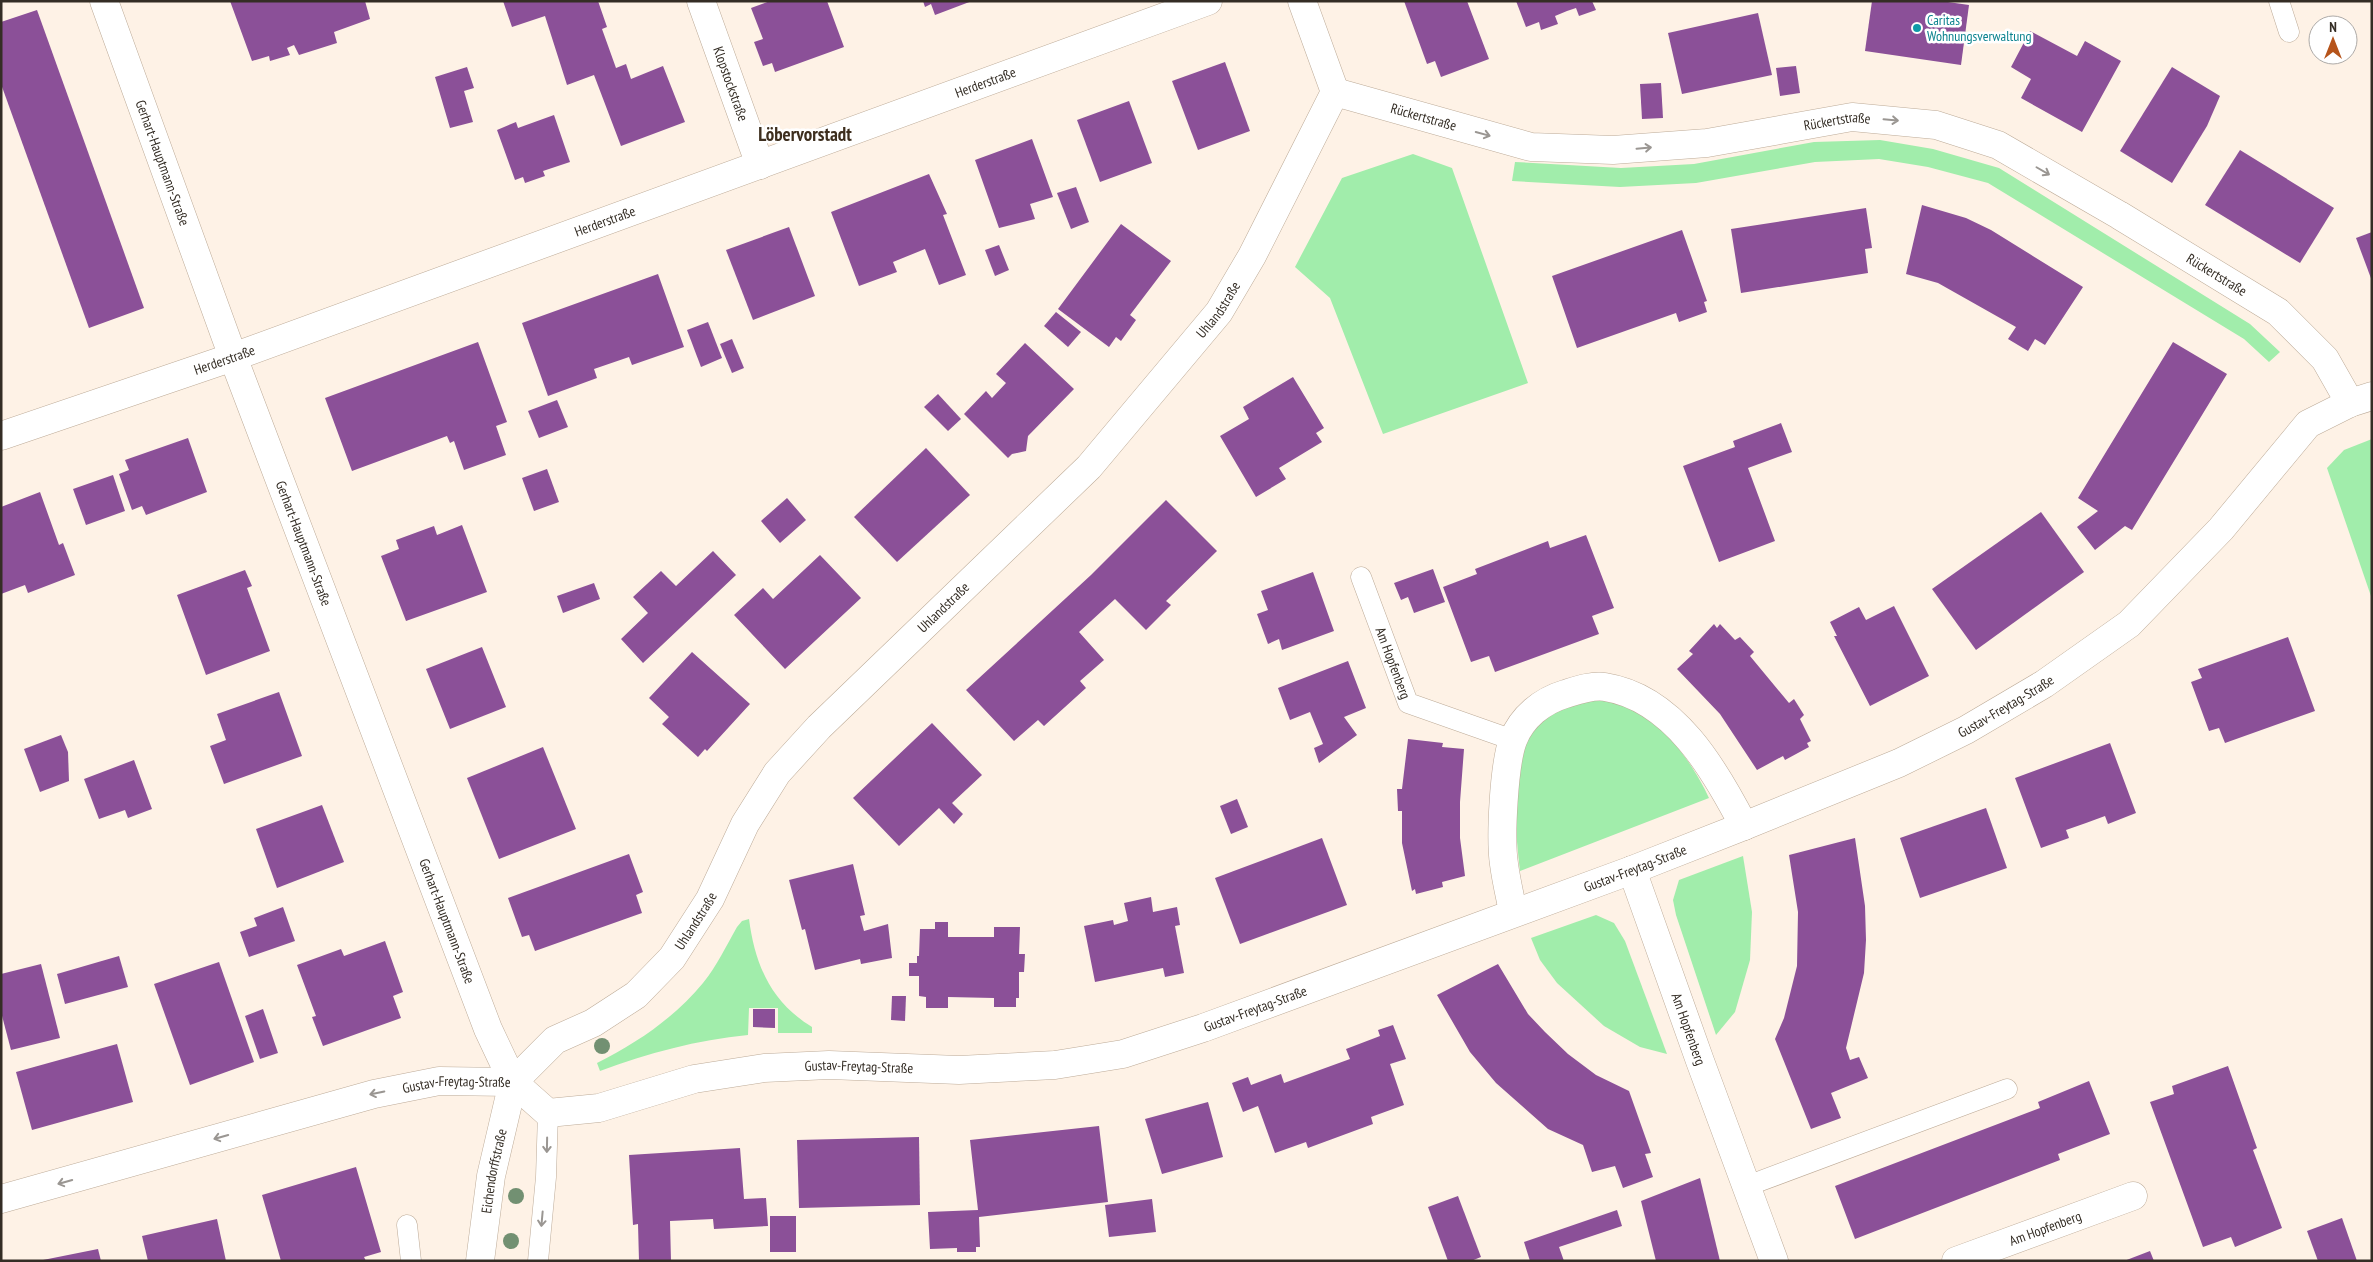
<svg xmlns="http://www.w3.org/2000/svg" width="2373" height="1262" viewBox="0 0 2373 1262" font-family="'PT Sans Narrow',sans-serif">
<rect width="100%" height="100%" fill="#fef2e6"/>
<!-- green -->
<g fill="#a1edab">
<path d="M1880,140L1933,149L1999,168L2250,324L2280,352L2269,362L2244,339L1988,183L1928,167L1879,159L1815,162L1696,183L1620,187L1512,181L1515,162L1621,168L1694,164L1814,142Z"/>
<path d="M1413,154L1452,168L1528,383L1383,434L1330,298L1295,267L1342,178Z"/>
<path d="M2372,439V599L2327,468L2344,450Z"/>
<path d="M1590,699C1598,700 1606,699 1613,701C1655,708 1693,763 1709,798L1520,871C1515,826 1506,746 1547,716C1560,706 1575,703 1590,699Z"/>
<path d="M1743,856L1752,912L1750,960L1735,1012L1716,1035L1676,915L1673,900L1679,880Z"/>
<path d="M1596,915L1614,923L1625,941L1667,1054L1640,1047L1604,1026L1557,983L1540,960L1531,938Z"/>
<path d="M749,919C755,965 771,1002 812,1027V1033H778V1008H749L748,1035C697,1040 648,1053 600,1071L597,1063C637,1043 674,1018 703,983C717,966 726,946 737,927L742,921Z"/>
</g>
<!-- building -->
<g fill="#8b5098">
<path d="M230,1H365L370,19L334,32L337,43L299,55L294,45L287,48L290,55L270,61L269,56L252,61Z"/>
<path d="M503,1H598L607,27L602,29L616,68L626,64L631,79L663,66L685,122L621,146L594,75L567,85L545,16L512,27Z"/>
<path d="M770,1H827L844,47L775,72L772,63L763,66L754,42L763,39L751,8Z"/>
<path d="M923,1H972L935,15L931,4L925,7Z"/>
<path d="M1404,1H1467L1489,59L1441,77L1435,61L1427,64Z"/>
<path d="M1516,1H1592L1596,10L1579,16L1576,8L1567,11L1555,16L1558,24L1541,30L1539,22L1526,27Z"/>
<path d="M1872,1H1941L1969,5L1961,65L1865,51Z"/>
<path d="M37,10L144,308L89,328L1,84V22Z"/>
<path d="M1758,13L1772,75L1682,94L1668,33Z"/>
<path d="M2030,31L2077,56L2085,41L2121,61L2082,132L2021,98L2031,79L2011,67Z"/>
<path d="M1225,62L1250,131L1198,150L1172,81Z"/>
<path d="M1796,66L1800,93L1780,96L1776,68Z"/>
<path d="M467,67L474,88L464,91L473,122L450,128L435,77Z"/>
<path d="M2172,67L2220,96L2207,126L2172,183L2120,151Z"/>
<path d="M1661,83L1663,118L1642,119L1640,84Z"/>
<path d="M1129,101L1152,163L1100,182L1077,120Z"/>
<path d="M554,115L570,162L543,171L545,176L525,183L523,177L515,180L497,130L516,122L518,128Z"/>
<path d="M1032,139L1053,197L1030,204L1035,219L999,228L975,160Z"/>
<path d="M2240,150L2334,208L2300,263L2205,205Z"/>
<path d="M929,174L947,214L943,215L966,275L939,285L925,249L893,262L897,272L859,286L831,212Z"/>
<path d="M1076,187L1089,222L1071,229L1057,193Z"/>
<path d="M1922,205L1966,218L1991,230L2083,287L2045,345L2035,339L2028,351L2008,339L2016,327L1938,283L1906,274Z"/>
<path d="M1866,208L1872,248L1865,249L1868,273L1741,293L1731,229Z"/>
<path d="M1121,224L1171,261L1130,315L1136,320L1121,341L1116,337L1109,347L1058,309Z"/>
<path d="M789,227L815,296L753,320L726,250Z"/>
<path d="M1682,230L1707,301L1704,302L1707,312L1679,322L1676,313L1577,348L1552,276Z"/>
<path d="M2372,232V281L2356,238Z"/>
<path d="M999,245L1009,270L995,276L985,250Z"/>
<path d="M658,274L684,347L632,365L629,357L594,369L597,378L548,396L522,323Z"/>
<path d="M1056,312L1081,332L1068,347L1044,326Z"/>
<path d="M708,322L722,358L701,367L687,330Z"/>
<path d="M732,339L744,368L732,373L720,344Z"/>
<path d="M478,342L507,422L496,426L506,455L464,470L454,441L450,443L447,436L352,471L325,398Z"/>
<path d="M2173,342L2227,374L2132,530L2125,526L2095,550L2077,527L2098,511L2078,498Z"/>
<path d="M1025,343L1074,389L1028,436L1026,451L1012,454L1008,458L964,414L986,391L992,398L1006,383L996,374Z"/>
<path d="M1293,377L1324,428L1316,433L1322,442L1279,468L1286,479L1256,497L1220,436L1249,419L1243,407Z"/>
<path d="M938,394L961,419L948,431L924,407Z"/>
<path d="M557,400L568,427L539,438L528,411Z"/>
<path d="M1781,423L1792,452L1748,468L1775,541L1719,562L1683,466L1735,447L1733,441Z"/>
<path d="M188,438L207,492L146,515L142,506L132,510L119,474L129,470L125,460Z"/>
<path d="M926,448L970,495L897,562L854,517Z"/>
<path d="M547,469L559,502L534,511L522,478Z"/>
<path d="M113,475L125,511L86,525L73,489Z"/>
<path d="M40,492L59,545L63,543L75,575L28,593L25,585L1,594V507Z"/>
<path d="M787,498L806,520L780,543L761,521Z"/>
<path d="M1166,500L1217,551L1166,601L1171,605L1146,630L1115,599L1079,632L1104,660L1080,681L1086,688L1044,726L1038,720L1014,741L966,690L1091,575Z"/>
<path d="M2041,512L2084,572L1976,650L1932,589Z"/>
<path d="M462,525L487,592L406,621L381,556L399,549L396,540L434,526L437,535Z"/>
<path d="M1586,535L1614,608L1592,616L1599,634L1495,672L1489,656L1471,662L1443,587L1477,574L1475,569L1548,541L1550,548Z"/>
<path d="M713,551L736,575L643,663L621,639L648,613L633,597L661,571L676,586Z"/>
<path d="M820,555L861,598L785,669L734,615L763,588L773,599Z"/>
<path d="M1433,569L1445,602L1414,613L1408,597L1401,600L1394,583Z"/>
<path d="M245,570L252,586L247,588L270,651L206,675L177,595Z"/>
<path d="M1313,572L1334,631L1282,650L1279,639L1268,644L1257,614L1268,610L1261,591Z"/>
<path d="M594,583L600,599L563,613L557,596Z"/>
<path d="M1894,606L1929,676L1870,706L1834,636H1837L1830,622L1859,607L1866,620Z"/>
<path d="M1714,624L1717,628L1720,624L1735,640L1740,637L1754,652L1750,656L1789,703L1794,699L1804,715L1800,719L1811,741L1807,743L1809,747L1785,760L1783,756L1757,770L1720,714L1677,669L1693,654L1689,651Z"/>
<path d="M2288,637L2315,711L2225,743L2219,728L2209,731L2191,682L2202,678L2198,669Z"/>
<path d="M482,647L506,707L450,729L426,669Z"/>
<path d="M692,652L750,704L707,751L705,749L698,757L662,724L669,717L649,698Z"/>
<path d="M1348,661L1366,708L1344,717L1357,735L1319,763L1314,748L1323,744L1310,712L1290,720L1278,688Z"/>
<path d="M279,692L302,756L224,784L210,746L226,740L217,714Z"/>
<path d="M932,723L982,775L952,803L963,814L954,824L939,808L899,846L853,798Z"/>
<path d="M61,735L68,752L69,781L40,792L24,749Z"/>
<path d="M1408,739L1443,743L1442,747L1464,749L1460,802V838L1465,876L1442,882L1443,887L1416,894L1415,889L1412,891L1402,843V811H1398L1397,789H1402Z"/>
<path d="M2110,743L2136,813L2108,824L2105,816L2086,823L2066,830L2069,838L2041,848L2015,778Z"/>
<path d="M543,747L576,829L499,859L467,778Z"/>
<path d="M134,760L152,809L128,818L125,810L99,819L84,779Z"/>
<path d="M1237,799L1248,827L1231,834L1220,806Z"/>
<path d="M322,805L344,862L277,888L256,829Z"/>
<path d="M1986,808L2007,868L1920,898L1900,838Z"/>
<path d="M1322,838L1347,905L1240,944L1215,878Z"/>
<path d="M1855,838L1865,906L1866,940L1864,973L1846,1048L1850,1060L1859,1057L1868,1078L1831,1093L1841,1118L1811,1129L1775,1039L1784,1018L1797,966L1798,912L1789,855Z"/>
<path d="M629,854L643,892L636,895L642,913L535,951L529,935L522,937L508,898Z"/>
<path d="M853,864L865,915L860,916L864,931L888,924L892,958L861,964L860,959L815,970L805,929L802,930L789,880Z"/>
<path d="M1151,897L1153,912L1177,907L1180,925L1175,926L1184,973L1165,977L1163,968L1095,982L1084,926L1113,920L1114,925L1128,921L1124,903Z"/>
<path d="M283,907L295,941L249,957L240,932L257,926L254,918Z"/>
<path d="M935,922H948V937H994V927H1020L1019,954H1025L1024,972H1019V998H1016V1007H994V998L948,997V1008H926V997L919,996V976H909V963H917V956H919L920,929H935Z"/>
<path d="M385,941L403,992L393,996L401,1018L323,1046L312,1017L316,1016L297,965L341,949L344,956Z"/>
<path d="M119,956L128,987L65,1004L57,974Z"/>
<path d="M219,962L254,1062L190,1085L154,984Z"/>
<path d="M41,964L60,1038L11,1050L1,1012V974Z"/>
<path d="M1498,964L1528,1014L1545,1032L1568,1054L1596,1075L1629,1091L1651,1153L1645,1154L1653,1177L1623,1188L1615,1166L1592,1172L1583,1145L1548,1129L1496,1083L1470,1052L1437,995Z"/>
<path d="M892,996H906L905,1021L891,1020Z"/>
<path d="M263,1009L278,1053L260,1059L245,1016Z"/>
<path d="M753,1009H775V1028L753,1027Z"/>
<path d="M1393,1025L1406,1059L1390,1064L1404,1105L1371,1117L1373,1124L1308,1148L1306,1142L1275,1153L1258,1106L1243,1112L1232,1083L1248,1077L1251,1085L1281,1074L1284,1083L1350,1059L1346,1049L1380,1036L1378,1030Z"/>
<path d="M117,1044L133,1102L32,1130L16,1072Z"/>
<path d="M2228,1066L2257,1148L2253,1150L2282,1228L2235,1247L2231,1237L2203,1247L2150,1102L2174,1094L2172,1086Z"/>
<path d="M2089,1081L2110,1134L2058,1154L2060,1160L1855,1239L1835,1186L2040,1108L2038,1102Z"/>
<path d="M1208,1102L1223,1157L1162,1174L1145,1119Z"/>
<path d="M1099,1126L1108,1202L979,1217L980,1247H976V1252H957V1248L930,1249L928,1212L978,1210L970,1140Z"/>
<path d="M919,1137L920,1205L799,1208L797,1140Z"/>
<path d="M740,1148L744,1199L766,1198L768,1226L714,1229L713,1219L670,1221L671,1261H639L638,1224L633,1225L629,1155Z"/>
<path d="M356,1167L381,1252L364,1257L366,1261H281L262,1195Z"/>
<path d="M1700,1178L1720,1261H1656L1641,1201Z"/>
<path d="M1458,1196L1481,1257L1471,1261H1448L1428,1207Z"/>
<path d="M1152,1199L1156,1232L1109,1237L1105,1205Z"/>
<path d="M1617,1210L1622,1226L1559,1247L1564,1261H1530L1524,1242Z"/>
<rect x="770" y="1216" width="26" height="36"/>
<path d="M2342,1218L2357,1261H2318L2307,1231Z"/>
<path d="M217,1219L226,1261H148L142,1236Z"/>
<path d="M98,1249L101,1261H44L43,1260Z"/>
<path d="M2150,1251L2154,1261H2124Z"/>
</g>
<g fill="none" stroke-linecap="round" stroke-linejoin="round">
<!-- service casing -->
<g stroke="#bdab98" stroke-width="21">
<g id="service">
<path d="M2279,1L2289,32"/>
<path id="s1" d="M1361,577L1408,703L1513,740"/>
<path d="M1747,1186L2007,1089"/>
<path d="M407,1225L411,1261"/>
<path d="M538,1261L546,1177L548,1113"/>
</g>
</g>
<!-- minor casing -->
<g stroke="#bdab98" stroke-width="29">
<g id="minor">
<path id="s2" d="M104,1L233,357L488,1029L513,1082"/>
<path id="s3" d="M701,1L760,165"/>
<path d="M1302,1L1335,92"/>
<path id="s4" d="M1335,92L1531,147L1613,150L1707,143L1852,117L1936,125L1998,145L2119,215L2278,312L2325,359L2350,403"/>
<path id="s5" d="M1,436L233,357L1208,1"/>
<path id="s6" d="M1632,870L1700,1061L1774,1261"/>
<path d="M1513,912C1510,896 1506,880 1504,864C1500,838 1504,764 1513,740C1522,717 1542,701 1565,694C1578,690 1592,685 1605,687C1674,698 1715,770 1744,826"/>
<path id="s7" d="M513,1082L555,1040L593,1023L636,995L672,958L710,899L745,824L777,773L819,727L1089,467L1219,312L1252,256L1335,92"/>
<path id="s8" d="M1,1199L374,1094L439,1081L513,1082L548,1113L599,1108L694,1079L764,1068L829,1065L959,1070L1055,1065L1123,1054L1203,1028L1632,870L1744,826L1899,763L1966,730L2044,684L2129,624L2221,529L2308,424L2350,403L2372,396"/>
<path id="s9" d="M480,1261L491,1176L513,1082"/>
<path id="s10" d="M1956,1261L2133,1196"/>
</g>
</g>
<!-- service -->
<use href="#service" stroke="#fff" stroke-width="20"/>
<!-- minor -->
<use href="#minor" stroke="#fff" stroke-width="28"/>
</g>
<!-- trees -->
<g fill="#729072">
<circle cx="602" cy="1046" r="8"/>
<circle cx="516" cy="1196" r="8"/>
<circle cx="511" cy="1241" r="8"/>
</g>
<!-- one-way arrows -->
<defs><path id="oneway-shaft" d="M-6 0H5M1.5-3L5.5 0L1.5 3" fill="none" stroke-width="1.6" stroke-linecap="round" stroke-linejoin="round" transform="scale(1.25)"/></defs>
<g stroke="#9a9692">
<use href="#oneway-shaft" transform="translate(1891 120) rotate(5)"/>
<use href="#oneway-shaft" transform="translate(1483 134) rotate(15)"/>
<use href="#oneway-shaft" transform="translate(1644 148) rotate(-5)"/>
<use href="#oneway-shaft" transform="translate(2043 171) rotate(30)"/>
<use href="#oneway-shaft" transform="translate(377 1093) rotate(168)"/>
<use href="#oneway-shaft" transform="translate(221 1137) rotate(164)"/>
<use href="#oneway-shaft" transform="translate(547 1145) rotate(91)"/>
<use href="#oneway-shaft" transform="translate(65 1182) rotate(164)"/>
<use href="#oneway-shaft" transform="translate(542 1219) rotate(95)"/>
</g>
<!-- markers -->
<circle fill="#0f9aa8" stroke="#fff" stroke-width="2" cx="1917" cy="28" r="5"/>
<g text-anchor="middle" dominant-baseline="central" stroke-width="5" stroke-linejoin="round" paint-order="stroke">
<!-- culture labels -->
<g font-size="14" fill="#0d838f" stroke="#fff" text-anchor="start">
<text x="1927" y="20">Caritas<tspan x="1927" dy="16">Wohnungsverwaltung</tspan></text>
</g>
<!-- street labels -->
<g font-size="14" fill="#342d25" stroke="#fff">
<text stroke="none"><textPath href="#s5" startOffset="1046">Herderstraße</textPath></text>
<text stroke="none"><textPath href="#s3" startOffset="88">Klopstockstraße</textPath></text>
<text stroke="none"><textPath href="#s4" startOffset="92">Rückertstraße</textPath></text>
<text stroke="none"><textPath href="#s4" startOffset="512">Rückertstraße</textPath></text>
<text stroke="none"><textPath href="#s2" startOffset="172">Gerhart-Hauptmann-Straße</textPath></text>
<text stroke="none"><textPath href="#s5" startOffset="641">Herderstraße</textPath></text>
<text stroke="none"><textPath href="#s4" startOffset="931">Rückertstraße</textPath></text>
<text stroke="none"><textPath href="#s7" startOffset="1058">Uhlandstraße</textPath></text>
<text stroke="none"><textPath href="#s5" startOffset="236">Herderstraße</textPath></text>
<text stroke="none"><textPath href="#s2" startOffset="578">Gerhart-Hauptmann-Straße</textPath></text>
<text stroke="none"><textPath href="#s7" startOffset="652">Uhlandstraße</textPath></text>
<text stroke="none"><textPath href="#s1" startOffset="92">Am Hopfenberg</textPath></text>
<text stroke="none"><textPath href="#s8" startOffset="2106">Gustav-Freytag-Straße</textPath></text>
<text stroke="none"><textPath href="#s8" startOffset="1701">Gustav-Freytag-Straße</textPath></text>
<text stroke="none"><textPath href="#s7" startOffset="248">Uhlandstraße</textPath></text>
<text stroke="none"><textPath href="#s2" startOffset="982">Gerhart-Hauptmann-Straße</textPath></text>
<text stroke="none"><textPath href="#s8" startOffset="1296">Gustav-Freytag-Straße</textPath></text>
<text stroke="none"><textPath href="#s6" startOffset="169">Am Hopfenberg</textPath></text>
<text stroke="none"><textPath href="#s8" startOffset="891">Gustav-Freytag-Straße</textPath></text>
<text stroke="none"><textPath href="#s8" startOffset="471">Gustav-Freytag-Straße</textPath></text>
<text stroke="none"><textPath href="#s9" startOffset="91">Eichendorffstraße</textPath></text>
<text stroke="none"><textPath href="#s10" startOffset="95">Am Hopfenberg</textPath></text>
</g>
<!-- district labels -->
<g font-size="19" font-weight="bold" fill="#3d2e1e" stroke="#fff">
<text x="805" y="134">Löbervorstadt</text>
</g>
</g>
<!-- border -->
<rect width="2373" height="1262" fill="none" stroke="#342d25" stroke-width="5"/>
<!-- north arrow -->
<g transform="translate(2333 40)"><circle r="24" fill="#ffffff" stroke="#aeaba8"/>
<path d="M0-4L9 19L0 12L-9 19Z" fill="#b6541b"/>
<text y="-8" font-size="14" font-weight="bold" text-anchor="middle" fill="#342d25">N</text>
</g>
</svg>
